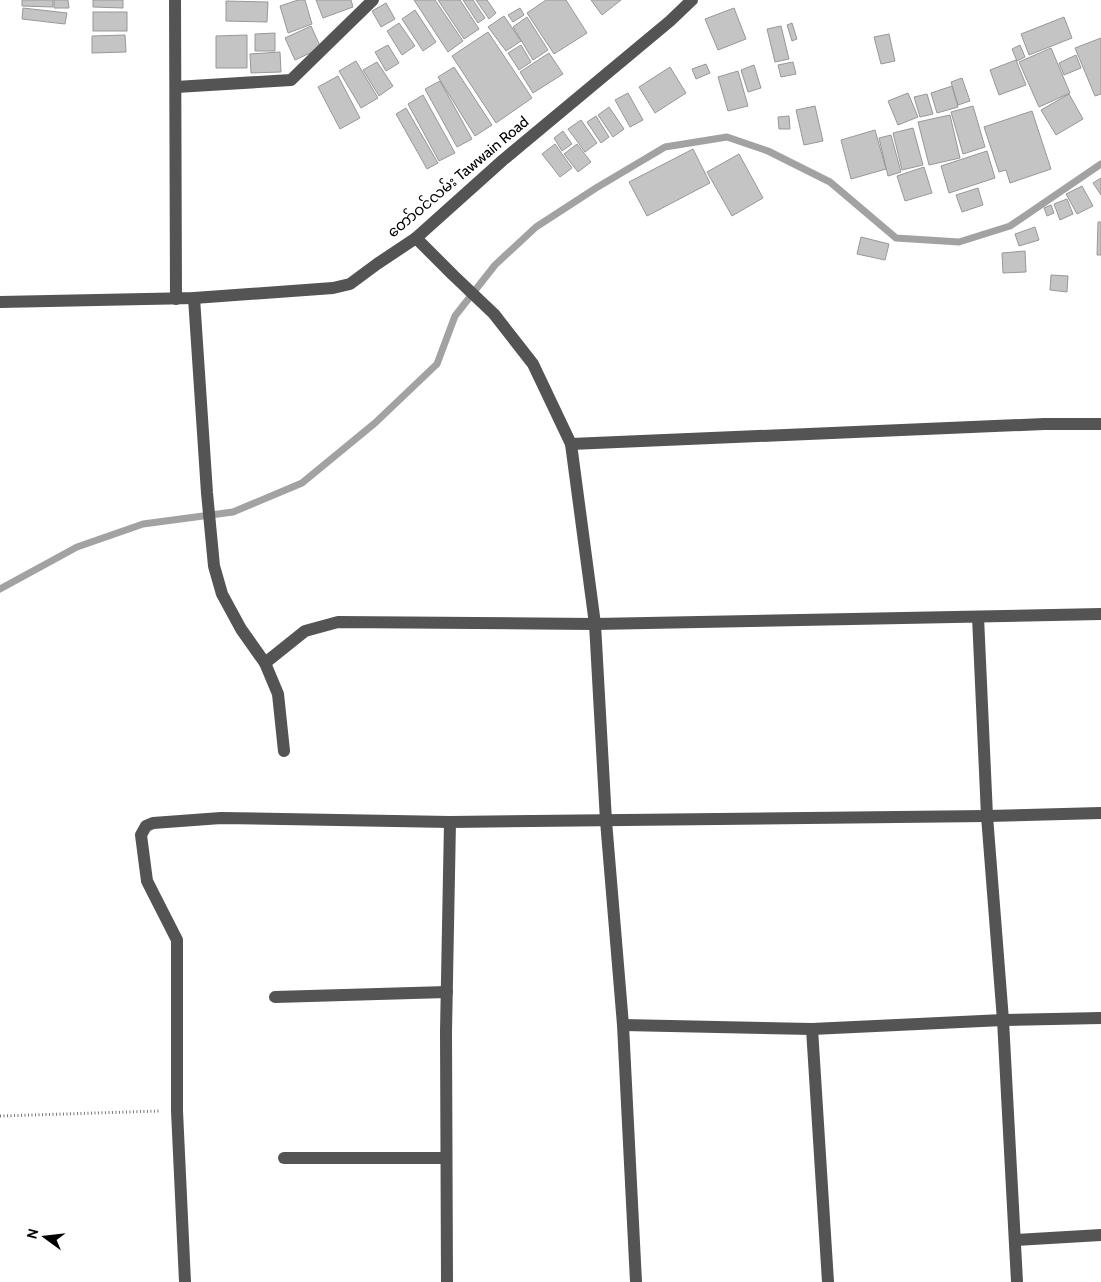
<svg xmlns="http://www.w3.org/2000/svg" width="1101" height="1282" viewBox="0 0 1101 1282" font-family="Cabin,'Noto Sans Myanmar',sans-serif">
<rect width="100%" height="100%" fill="#fff"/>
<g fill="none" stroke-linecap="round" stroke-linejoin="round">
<!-- stream -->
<path stroke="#a2a2a2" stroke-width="7" d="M0,589L77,547L143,524L233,512L302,483L375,423L437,364L455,316L495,265L536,227L596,188L665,147L727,137L768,151L830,182L896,238L959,242L1010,226L1101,164"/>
</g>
<!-- building -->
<g fill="#c4c4c4" stroke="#989898">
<path d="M22,0H53V7L22,6Z"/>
<path d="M54,0H68L69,8H54Z"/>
<path d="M93,0H123V8L93,7Z"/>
<path d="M298,0H305L312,24L288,33L280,6Z"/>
<path d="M316,0H351L353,7L323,18Z"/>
<path d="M414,0H435L463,41L448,52Z"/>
<path d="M438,0H460L479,29L464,39Z"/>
<path d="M463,0H473L485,18L478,23Z"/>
<path d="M476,0H487L496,13L489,19Z"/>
<path d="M546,0H566L587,33L554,54L527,13Z"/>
<path d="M591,0H621L602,15Z"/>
<path d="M226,1L268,2L267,22L226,21Z"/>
<path d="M386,3L395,19L381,27L372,11Z"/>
<path d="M23,8L67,13L65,24L22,19Z"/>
<path d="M520,8L524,15L513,22L508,15Z"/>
<path d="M734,8L746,39L718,50L705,19Z"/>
<path d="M415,10L436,42L423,51L402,19Z"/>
<rect x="93" y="12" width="34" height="19"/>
<path d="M504,16L521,41L506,51L488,27Z"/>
<path d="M527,17L548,50L533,60L513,27Z"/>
<path d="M1064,17L1072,38L1029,55L1021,34Z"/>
<path d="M399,23L415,46L402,55L387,31Z"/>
<path d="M792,23L797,39L792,41L787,25Z"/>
<path d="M311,26L321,48L295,60L285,38Z"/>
<path d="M781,26L789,59L775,62L767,29Z"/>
<path d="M488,32L532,98L496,123L452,56Z"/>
<path d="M275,33V51H255V34Z"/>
<path d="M889,34L895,61L881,64L874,37Z"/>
<path d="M125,35L126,52L92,53V36Z"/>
<path d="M247,35V68H216V36Z"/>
<path d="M1101,38V94L1095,96L1075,48Z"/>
<path d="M388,45L399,63L386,71L375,52Z"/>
<path d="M521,45L531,62L519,70L508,53Z"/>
<path d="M1020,45L1025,57L1017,61L1012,49Z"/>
<path d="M1051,48L1070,93L1039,107L1019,62Z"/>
<path d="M280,52L281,72L251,73L250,54Z"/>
<path d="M549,53L563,74L533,93L520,72Z"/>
<path d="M1076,55L1081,68L1064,75L1059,63Z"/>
<path d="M1016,60L1026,85L999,95L990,70Z"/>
<path d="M356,61L378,98L361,108L339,71Z"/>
<path d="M377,62L393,86L379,96L363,70Z"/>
<path d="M793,62L796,74L781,77L778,65Z"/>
<path d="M706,64L710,73L696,79L692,69Z"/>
<path d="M754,65L761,88L748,92L741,70Z"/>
<path d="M454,67L492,125L475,136L438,77Z"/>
<path d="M670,67L686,93L655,113L639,87Z"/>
<path d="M738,71L748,106L728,111L718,77Z"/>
<path d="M338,76L360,118L340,129L318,87Z"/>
<path d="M962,78L970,101L958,105L951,82Z"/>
<path d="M440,81L472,139L457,147L425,89Z"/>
<path d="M952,86L958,107L937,113L931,93Z"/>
<path d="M628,93L643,120L630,127L615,100Z"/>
<path d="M908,93L918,117L898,125L888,101Z"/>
<path d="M927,94L933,114L920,117L914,97Z"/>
<path d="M1069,94L1083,119L1056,135L1041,110Z"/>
<path d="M423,95L455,153L439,161L408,104Z"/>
<path d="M815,106L823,141L804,145L796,110Z"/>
<path d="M973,106L985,147L963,154L951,112Z"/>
<path d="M609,107L624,129L613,137L598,115Z"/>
<path d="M406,108L438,163L427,169L396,114Z"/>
<path d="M1032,111L1051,169L1010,183L1006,170L999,172L984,127Z"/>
<path d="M950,115L960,158L929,165L918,122Z"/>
<path d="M596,116L609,137L601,143L587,122Z"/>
<path d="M789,116L790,129H779L778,117Z"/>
<path d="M581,120L597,143L585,152L568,129Z"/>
<path d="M913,128L923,165L902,170L893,133Z"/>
<path d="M875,130L886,169L851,179L841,140Z"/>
<path d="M563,131L572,144L562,151L554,138Z"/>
<path d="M891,135L901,172L888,176L879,138Z"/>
<path d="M555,144L572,168L560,177L542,154Z"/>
<path d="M577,144L591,162L578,172L564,154Z"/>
<path d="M693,149L710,183L647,216L629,182Z"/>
<path d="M987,151L995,178L949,193L941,166Z"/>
<path d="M739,154L763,198L732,216L707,172Z"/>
<path d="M924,167L932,193L905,201L897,176Z"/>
<path d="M1101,178V195L1093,183Z"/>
<path d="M1082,186L1093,206L1077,214L1066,194Z"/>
<path d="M978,188L983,205L962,212L956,195Z"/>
<path d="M1067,199L1073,214L1060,220L1054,204Z"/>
<path d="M1051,205L1054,213L1047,216L1044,208Z"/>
<path d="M1098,222H1101V255H1097Z"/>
<path d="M1035,227L1039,240L1019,246L1015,234Z"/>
<path d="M861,237L889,244L885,260L857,254Z"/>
<path d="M1025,251L1026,272L1003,273L1002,253Z"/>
<path d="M1051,275L1068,276L1067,292L1050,290Z"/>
</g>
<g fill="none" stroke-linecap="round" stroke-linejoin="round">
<!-- path -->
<path stroke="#767676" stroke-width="3" stroke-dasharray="1 2.5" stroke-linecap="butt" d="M0,1116L159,1111"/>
<!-- minor -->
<g stroke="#545454" stroke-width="12">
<path d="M175,0L176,299"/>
<path d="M176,87L291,80L373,0"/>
<path d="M416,238L453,275L494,314L533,364L571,444L595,624L606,821L623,1025L636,1282"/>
<path d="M194,298L207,493L214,566L222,594L241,629L265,663L278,694L284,751"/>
<path d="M0,302L194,298L333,288L350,284L377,264L416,238L503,160L670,21L692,0"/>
<path d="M571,444L1044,424H1101"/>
<path d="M978,617L987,816L1003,1020L1017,1282"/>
<path d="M265,663L305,631L338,622L595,624L1101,614"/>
<path d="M275,997L447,992"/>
<path d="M623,1025L812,1029L1003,1020L1101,1018"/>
<path d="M812,1029L828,1282"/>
<path d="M284,1158H446"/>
<path d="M1015,1240L1101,1235"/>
<path d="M185,1282L177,1111V940L147,881L141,835L146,826L153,823L221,818L450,822L987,816L1101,813"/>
<path d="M447,1282L446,1032L450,822"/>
</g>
</g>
<g text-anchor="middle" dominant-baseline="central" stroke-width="4" stroke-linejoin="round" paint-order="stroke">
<!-- street labels -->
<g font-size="15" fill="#000" stroke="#fff">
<text transform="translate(458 177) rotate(-40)">တော်ဝင်လမ်း Tawwain Road</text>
</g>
</g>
<!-- north arrow -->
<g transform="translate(45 1237) rotate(285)" stroke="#ffffff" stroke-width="4" paint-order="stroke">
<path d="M0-4L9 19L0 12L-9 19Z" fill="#000000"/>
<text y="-8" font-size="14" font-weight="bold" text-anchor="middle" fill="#000000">N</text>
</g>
</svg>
